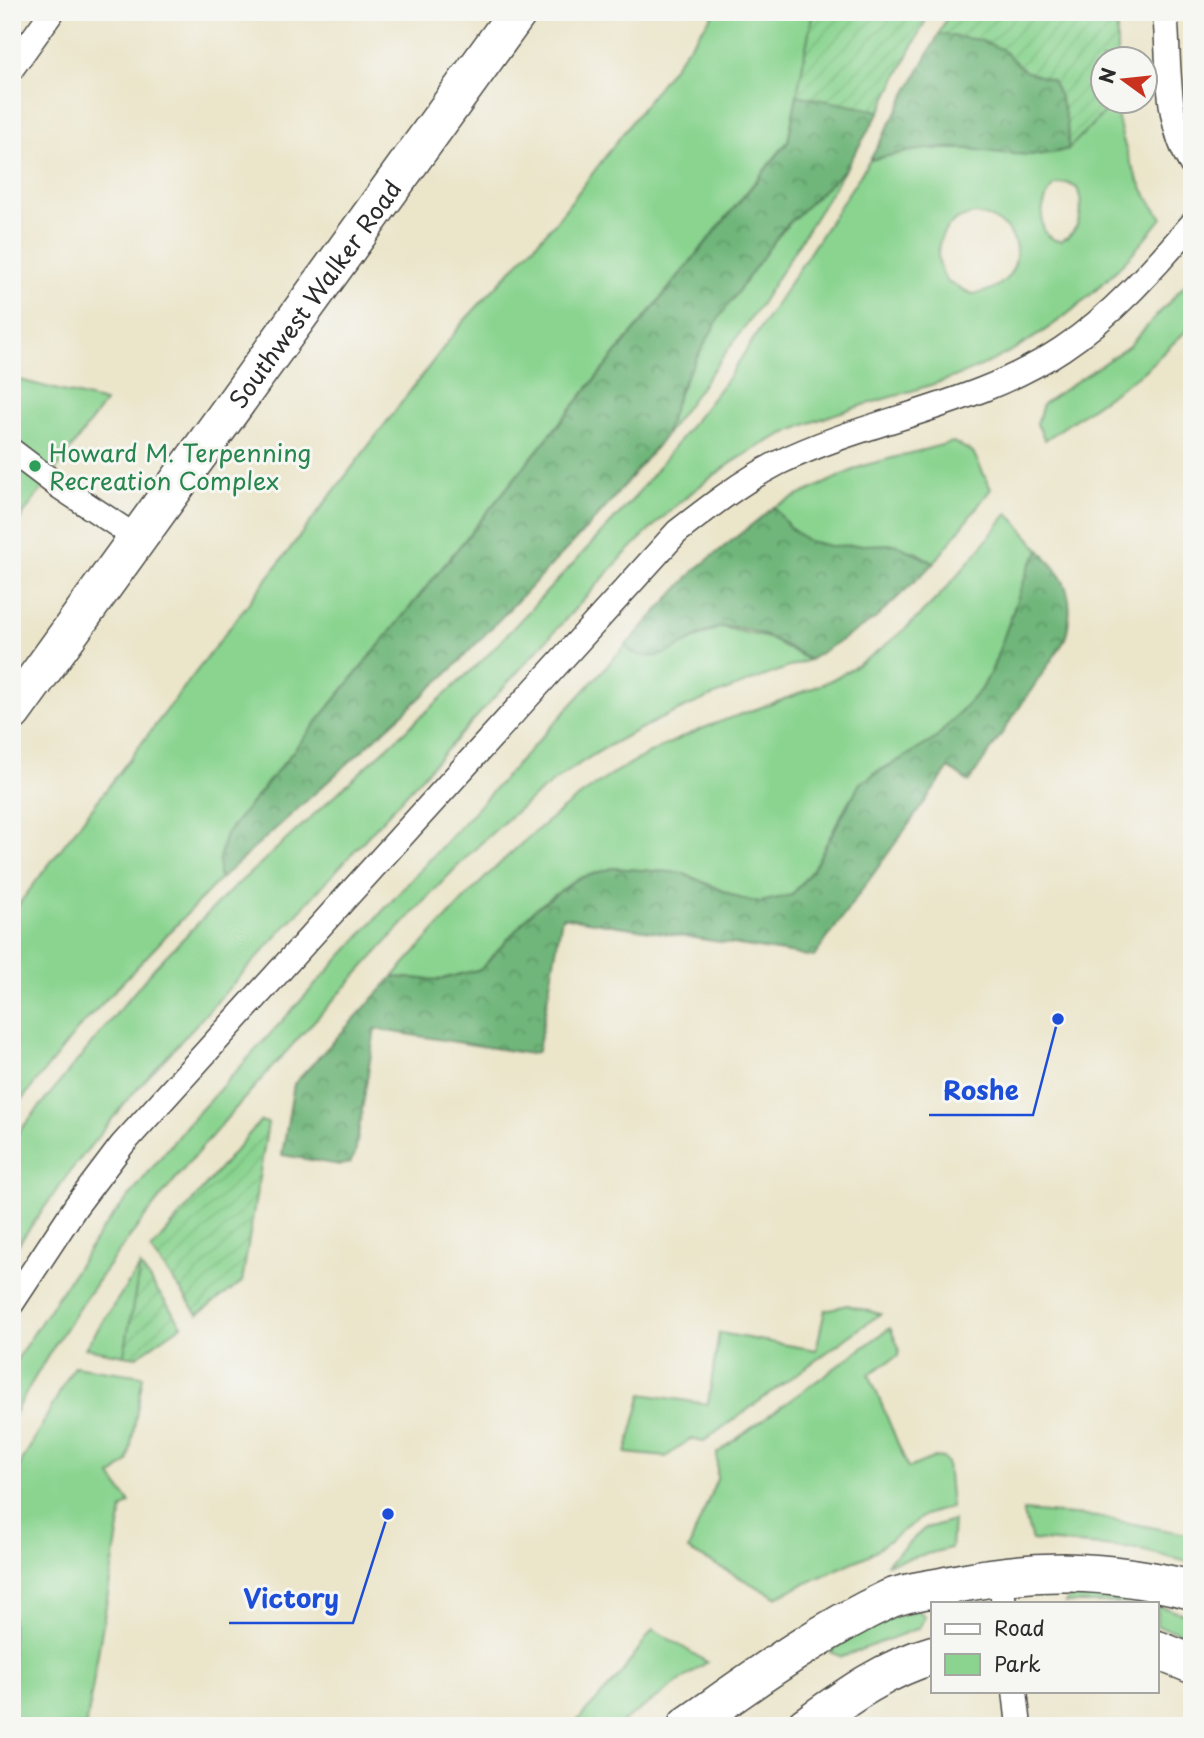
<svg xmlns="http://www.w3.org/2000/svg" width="1204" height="1738" viewBox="0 0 1204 1738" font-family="'Playpen Sans',sans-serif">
<defs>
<pattern id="forest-crowns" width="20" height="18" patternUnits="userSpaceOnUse" patternTransform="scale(1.75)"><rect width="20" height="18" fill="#6fb67a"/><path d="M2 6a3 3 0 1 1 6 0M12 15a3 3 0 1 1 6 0" fill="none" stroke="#5b9464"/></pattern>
<pattern id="garden-furrows" width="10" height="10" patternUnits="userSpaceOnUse" patternTransform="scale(1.75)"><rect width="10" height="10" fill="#8ad490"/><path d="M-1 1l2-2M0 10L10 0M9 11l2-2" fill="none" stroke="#77b67c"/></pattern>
</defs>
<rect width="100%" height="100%" fill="#f6f6f2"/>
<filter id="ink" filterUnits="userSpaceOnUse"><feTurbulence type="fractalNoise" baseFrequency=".0143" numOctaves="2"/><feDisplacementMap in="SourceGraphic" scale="14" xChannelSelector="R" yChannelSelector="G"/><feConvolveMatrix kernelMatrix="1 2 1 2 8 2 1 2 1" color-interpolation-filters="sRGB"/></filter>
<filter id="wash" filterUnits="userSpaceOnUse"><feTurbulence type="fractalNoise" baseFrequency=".00686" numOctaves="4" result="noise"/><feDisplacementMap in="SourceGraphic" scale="28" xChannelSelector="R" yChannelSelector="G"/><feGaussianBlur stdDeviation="1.57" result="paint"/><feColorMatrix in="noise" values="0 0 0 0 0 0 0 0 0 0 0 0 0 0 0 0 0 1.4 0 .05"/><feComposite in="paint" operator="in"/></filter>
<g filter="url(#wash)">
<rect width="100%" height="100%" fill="#ebe5ca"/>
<!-- green -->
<g fill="#8ad490" stroke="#5a805e" stroke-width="2" fill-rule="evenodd">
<path d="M715,12H813L788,141L226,834L219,859V880L80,1027L12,1112V913L463,322L554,224Z"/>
<path d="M1115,102C1122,146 1134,182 1162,218C1104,292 1036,349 946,380C887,400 827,412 771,440C715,468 669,510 625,554L129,1098L71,1170L12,1253V1140L155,967L226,895L486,657L634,498L728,378L870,160L917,149H1068ZM1067,183L1077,188C1085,208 1081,231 1061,241C1033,240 1040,198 1055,185ZM975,214C1032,221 1029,289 972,294L947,282C929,252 939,220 975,214Z"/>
<path d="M846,168L759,307L665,436C693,332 767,238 846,168Z"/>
<path d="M1192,277V324L1186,331L1143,372L1045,440L1037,424L1043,404L1129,346Z"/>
<path d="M12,378L105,402L12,530Z"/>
<path d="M953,442L973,452L991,489L934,563L914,551L830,546L808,541L790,528L774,507L862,466Z"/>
<path d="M1008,513L1040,550L1029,567L993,667L983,687L935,739L920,750L875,772L849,800L813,869L792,895L761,902L744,900L682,873L613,868L577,879L534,910L481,969L438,980L393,977C458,904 522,833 605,779C639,757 676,739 714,724C753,709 795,698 833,679C908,640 957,578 1008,513Z"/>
<path d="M722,627L768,638L809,660C727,689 646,719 573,768C487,826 420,906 350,982C223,1120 102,1251 12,1418V1368L24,1348L101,1231L187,1125L626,645L629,650C671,664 686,638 722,627Z"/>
<path d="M140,1266L124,1355L85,1348Z"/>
<path d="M847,1305L880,1314L704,1441L690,1439L666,1457L626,1453L642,1394L708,1404L719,1333L816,1350L825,1310Z"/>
<path d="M890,1328L899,1348L898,1356L869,1374L908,1468L935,1457L943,1458L947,1463L951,1507L925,1515L869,1555L776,1597L688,1550L717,1479V1453Z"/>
<path d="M74,1366L143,1376L128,1462L111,1476L130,1503L122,1509L86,1726H12V1480Z"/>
<path d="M1023,1511L1098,1517L1192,1535V1563L1136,1549L1032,1540Z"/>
<path d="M953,1520L951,1548L886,1564L924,1529Z"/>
<path d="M1077,1593L1146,1603H1066L1070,1595Z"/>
<path d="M1157,1606L1192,1616V1636L1157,1626Z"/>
<path d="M918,1610L925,1617L919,1628L842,1657L830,1652L873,1623Z"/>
<path d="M653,1629L707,1662L617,1726H572L618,1678Z"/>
</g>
<!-- forest -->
<g fill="url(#forest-crowns)" stroke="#4d7052" stroke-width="2">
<path d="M939,34L980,40L1002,49L1025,71L1052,80C1063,100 1070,126 1068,149C1029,162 991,149 951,148C923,147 897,154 870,160Z"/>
<path d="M797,95L880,111L846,168L783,229L719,318L680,388L665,436L602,512L451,670L219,880V859L226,834L788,142Z"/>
<path d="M774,507L790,528L808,541L830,546L895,544L934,563L875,619L809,660C785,644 753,626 724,627C693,629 663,673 629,650L626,645L695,570Z"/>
<path d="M1040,550C1068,581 1076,599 1065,640L969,782L949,768L814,957L562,917L538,1051L531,1054L375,1029L355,1154L350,1163L340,1165L282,1155L294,1084L393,977L438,980L481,969L534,910L577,879L613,868L682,873L744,900L761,902L792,895L813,869L860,783L935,739L983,687L993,667L1029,567Z"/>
</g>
<!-- garden -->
<g fill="url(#garden-furrows)" stroke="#5a805e" stroke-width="2">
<path d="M813,12H930L880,111L797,95Z"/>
<path d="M949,12H1117V59L1102,60V102H1114L1068,149C1070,126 1063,100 1052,80L1025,71L1002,49L980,40L939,34Z"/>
<path d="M260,1121L268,1123L242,1282L198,1314L151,1250Z"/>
<path d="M140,1266L182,1325L136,1357L124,1355Z"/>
</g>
</g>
<g filter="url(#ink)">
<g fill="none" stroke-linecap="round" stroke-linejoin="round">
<!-- lane casing -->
<g stroke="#484743" stroke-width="27">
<g id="lane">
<path d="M1165,12C1170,62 1164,121 1192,165"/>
<path d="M12,68L52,12"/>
<path d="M12,451L57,485L137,538"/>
<path d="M12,1303L76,1206L122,1145L677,532C709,507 741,482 778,463C870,418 975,407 1062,349C1112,316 1153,269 1192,224"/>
<path d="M999,1574L1004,1603"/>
<path d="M1015,1691L1019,1726"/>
</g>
</g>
<!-- street casing -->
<g stroke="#484743" stroke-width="41">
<g id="street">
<path d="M1157,1650L1192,1664"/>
<path d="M687,1726C753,1680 816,1633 889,1599C906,1592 928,1590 946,1586C1033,1567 1106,1568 1192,1590"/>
<path d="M806,1726C845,1698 886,1668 933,1655"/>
</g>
</g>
<!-- secondary casing -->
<g stroke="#484743" stroke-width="41">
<g id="secondary">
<path id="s1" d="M12,712L518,12"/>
</g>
</g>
<!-- lane -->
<use href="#lane" stroke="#fff" stroke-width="24"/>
<!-- street -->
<use href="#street" stroke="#fff" stroke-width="38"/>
<!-- secondary -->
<use href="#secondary" stroke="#fff" stroke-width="38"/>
</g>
</g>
<!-- markers -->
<circle fill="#2e9e5b" stroke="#f6f6f2" stroke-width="2.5" cx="35" cy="466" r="7"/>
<g text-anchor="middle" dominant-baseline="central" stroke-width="6" stroke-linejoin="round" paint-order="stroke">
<!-- street labels -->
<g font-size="24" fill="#2b2b2b" stroke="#f6f6f2">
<text stroke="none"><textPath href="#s1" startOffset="516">Southwest Walker Road</textPath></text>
</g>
<!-- leisure labels -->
<g font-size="24" fill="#27864d" stroke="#f6f6f2" text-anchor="start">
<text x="49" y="452">Howard M. Terpenning<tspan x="49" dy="28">Recreation Complex</tspan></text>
</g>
</g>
<!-- callouts -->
<path fill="none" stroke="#1d4ed8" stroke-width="2.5" d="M1058 1019L1033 1115H929M388 1514L353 1623H229"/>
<g fill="#1d4ed8" stroke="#f6f6f2" stroke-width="2.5">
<circle cx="1058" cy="1019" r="7"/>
<circle cx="388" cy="1514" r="7"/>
</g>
<g font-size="26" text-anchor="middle" font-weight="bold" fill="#1d4ed8" stroke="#f6f6f2" stroke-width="6" stroke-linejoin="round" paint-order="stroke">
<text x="981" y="1100">Roshe</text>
<text x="291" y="1608">Victory</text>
</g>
<!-- margin -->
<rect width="1204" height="1738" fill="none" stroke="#f6f6f2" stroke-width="42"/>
<!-- legend -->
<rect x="931" y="1602" width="228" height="91" fill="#f6f6f2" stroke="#a5a5a2" stroke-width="2"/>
<rect x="945" y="1624" width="35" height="10" fill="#ffffff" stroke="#a5a5a2" stroke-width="2"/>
<text x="994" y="1636" font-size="21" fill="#2b2b2b">Road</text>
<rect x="945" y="1654" width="35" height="21" fill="#8ad490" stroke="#a5a5a2" stroke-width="2"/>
<text x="994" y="1672" font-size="21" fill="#2b2b2b">Park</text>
<!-- north arrow -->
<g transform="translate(1124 80) rotate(285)"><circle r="33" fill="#f6f6f2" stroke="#a5a5a2" stroke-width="2"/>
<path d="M0-5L12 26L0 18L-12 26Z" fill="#c8321e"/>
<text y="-10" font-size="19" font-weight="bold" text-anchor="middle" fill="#2b2b2b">N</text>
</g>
</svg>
